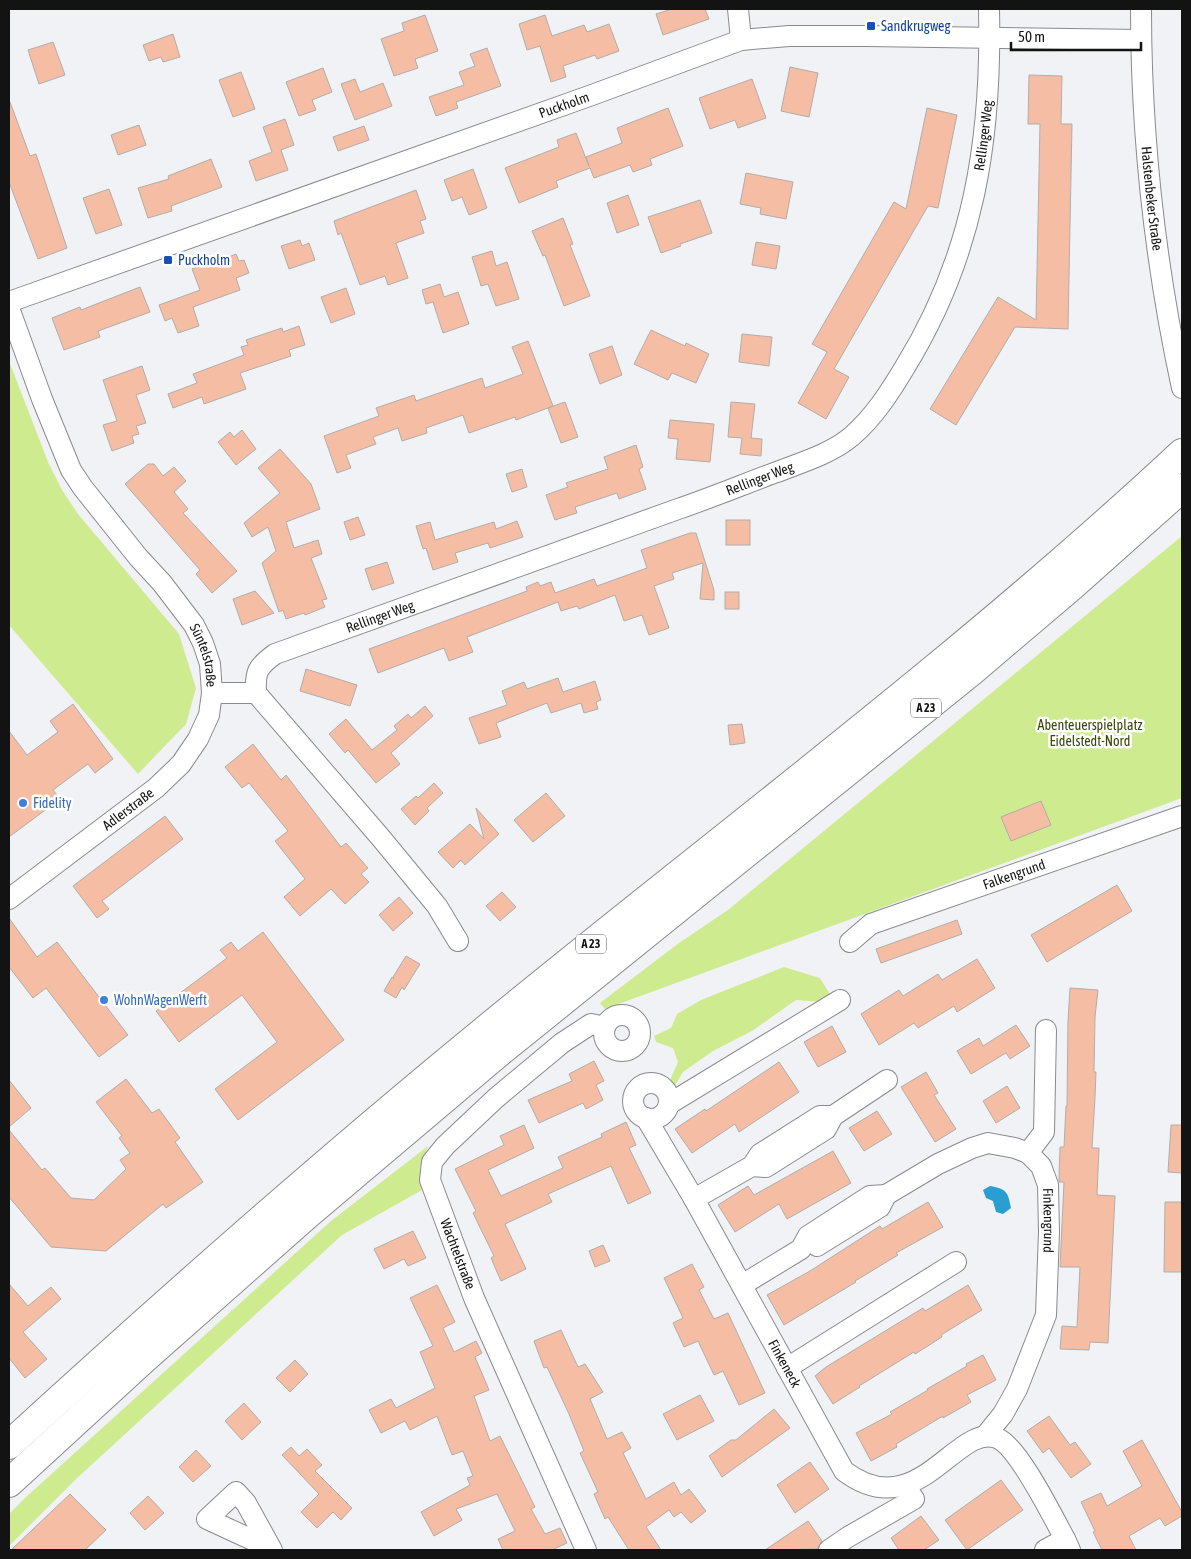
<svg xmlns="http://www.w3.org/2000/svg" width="1191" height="1559" viewBox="0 0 1191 1559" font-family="'Asap Condensed',sans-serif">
<rect width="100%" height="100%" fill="#f1f2f6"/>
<!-- green -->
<g fill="#ceeb8f">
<path d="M9,361L48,462L62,490L78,514L179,634L196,688L186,724L138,774L9,625Z"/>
<path d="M1182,536V798L605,1009L600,1003L679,943L728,910Z"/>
<path d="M784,967L820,978L834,1001L821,1002L796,1000L752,1031L713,1051L683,1072L671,1092L663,1082L670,1080L678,1062L673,1048L656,1042L654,1036L671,1028L677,1014L701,1000Z"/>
<path d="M428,1146L420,1169L422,1190L342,1235L75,1480L9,1546V1514L26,1497L331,1221Z"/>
</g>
<!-- water -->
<path fill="#299fd1" d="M990,1186C1007,1189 1008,1192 1011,1208L1003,1214L996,1212L993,1201L986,1198L983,1190Z"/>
<!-- building -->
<g fill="#f5bda3" stroke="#b1adab">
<path d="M672,9H705L709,19L663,35L656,14Z"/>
<path d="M425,15L438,51L415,59L418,68L394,76L381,39L404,31L402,23Z"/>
<path d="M545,15L552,36L584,25L587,32L609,24L619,51L597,59L595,55L563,66L566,77L551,82L540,46L527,50L519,24Z"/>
<path d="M173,34L180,57L163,62L161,57L149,61L143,45Z"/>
<path d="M53,42L65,75L39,84L28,50Z"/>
<path d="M487,48L501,86L456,102L458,108L436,116L429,97L464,85L459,72L475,66L470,54Z"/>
<path d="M790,67L818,73L809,117L781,111Z"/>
<path d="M323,68L332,92L312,100L316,110L299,116L286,82Z"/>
<path d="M241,72L255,109L233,117L219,80Z"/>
<path d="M1029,75L1062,76L1061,124H1072L1068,329L1015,327L956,425L930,409L998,297L1036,320L1040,124H1028Z"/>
<path d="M355,79L360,92L383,83L392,106L355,120L341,84Z"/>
<path d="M752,79L766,118L738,128L735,120L710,129L699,98Z"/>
<path d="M10,102L30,156L36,154L67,248L38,259L9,182V103Z"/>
<path d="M668,108L683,146L650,159L652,165L633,172L630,165L594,178L590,168L556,181L558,187L519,203L505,168L559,147L557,140L576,133L589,166L586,157L622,143L617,128Z"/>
<path d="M927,108L957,115L938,208L928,206L834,369L849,377L826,419L798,403L827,352L812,344L894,202L906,209Z"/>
<path d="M285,119L294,145L281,150L288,170L256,181L249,161L272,152L263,127Z"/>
<path d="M139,125L146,145L118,155L111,135Z"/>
<path d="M364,126L369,140L338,151L333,137Z"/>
<path d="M211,159L222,187L171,206L172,211L148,218L138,188L169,179L168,176Z"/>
<path d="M473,169L487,208L469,215L462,197L452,201L444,180Z"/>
<path d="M746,173L793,182L786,219L760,214L761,208L740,204Z"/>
<path d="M109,189L122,225L96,234L83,198Z"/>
<path d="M416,190L426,219L420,221L424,233L396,243L408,278L388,285L385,276L360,285L341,233L338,235L334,221Z"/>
<path d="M628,195L639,225L617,233L607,203Z"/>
<path d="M700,200L712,233L680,244L681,246L661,253L648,217Z"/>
<path d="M563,218L573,244L570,245L590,296L564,306L545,255L543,256L532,231Z"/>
<path d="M300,240L302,246L309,243L315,260L289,269L281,246Z"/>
<path d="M756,242L780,246L776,269L752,265Z"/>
<path d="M492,251L496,266L507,262L519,299L496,306L488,284L481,286L472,257Z"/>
<path d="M236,254L239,261L244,260L249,273L236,278L240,290L193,307L199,326L178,333L172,318L165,321L159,305L200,290L192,269L205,264L206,266Z"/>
<path d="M440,284L444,297L458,292L469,324L443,333L433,302L426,304L422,290Z"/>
<path d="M140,287L150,312L98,331L100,337L64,350L52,318L80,307L81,310Z"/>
<path d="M346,288L355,314L331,323L321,297Z"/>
<path d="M299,326L305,345L289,350L291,356L240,373L246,389L204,404L202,397L173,408L168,394L197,383L193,374L244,355L241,347L248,345L246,340L282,328L283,332Z"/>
<path d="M651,330L685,346L686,343L709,354L696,383L672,373L668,380L634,364Z"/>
<path d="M742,334L772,337L769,366L739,362Z"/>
<path d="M528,341L553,406L516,420L515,417L469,433L463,415L426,428L427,433L402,441L398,428L373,437L376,444L346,455L351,468L337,473L324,436L379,416L376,408L414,395L416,401L482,378L485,388L523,374L512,347Z"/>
<path d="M612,346L622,375L600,384L589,354Z"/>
<path d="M142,366L150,390L136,395L146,423L136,426L139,434L132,436L134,443L112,451L103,425L117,421L103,380Z"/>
<path d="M565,402L578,437L561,443L548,408Z"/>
<path d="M731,402L755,404L751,438L762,439L761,456L740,454L742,438L728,437Z"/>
<path d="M670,420L714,424L710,462L676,459L678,439L668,438Z"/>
<path d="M242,430L256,449L236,465L218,442L230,432L234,437Z"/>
<path d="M636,445L643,467L639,469L646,489L619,499L617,493L575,507L577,513L555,520L546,495L568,487L566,483L608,469L604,457Z"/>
<path d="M280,449L311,484L320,509L286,522L294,548L318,540L322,554L311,558L327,599L322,600L325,607L305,615L304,613L286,619L283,610L279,612L262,563L276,551L268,527L252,537L244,523L280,493L258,468Z"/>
<path d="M148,464H154L163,476L174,467L186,481L174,492L188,509L183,513L237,571L212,593L196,574L200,570L125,484Z"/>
<path d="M522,469L527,487L512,492L506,474Z"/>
<path d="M358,517L365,535L350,540L344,522Z"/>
<rect x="726" y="520" width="24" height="25"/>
<path d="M517,521L523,537L490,548L488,543L455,553L458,562L433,570L426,548L423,549L416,526L430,522L435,540L494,522L496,529Z"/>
<path d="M690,533H696L714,590V600L700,599L703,563L672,573L674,579L654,586L669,628L649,635L642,615L624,621L615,595L579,609L577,606L561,611L558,602L467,637L473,652L449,661L444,648L378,673L369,649L527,591L526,587L538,582L540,586L551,582L555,593L594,579L597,586L647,568L641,550Z"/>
<path d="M387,562L394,583L372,590L365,569Z"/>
<path d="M255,591L274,613L242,625L233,599Z"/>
<rect x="725" y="592" width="14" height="17"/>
<path d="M306,669L357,685L350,706L300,691Z"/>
<path d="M558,678L563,692L595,681L601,700L596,702L598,709L584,713L581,703L551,713L547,703L496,723L501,737L479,744L469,718L507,705L502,691L524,682L527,689Z"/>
<path d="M73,704L113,759L95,773L88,764L53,790L60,799L9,837V731L27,755L58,732L50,721Z"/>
<path d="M425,706L433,716L391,753L400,764L376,783L348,750L345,753L329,734L346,719L372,750L397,730L394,726L408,714L411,718Z"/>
<path d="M742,724L745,743L730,745L728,725Z"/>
<path d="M253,744L281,780L286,775L341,847L346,843L368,868L361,874L369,882L345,904L331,889L300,916L284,897L305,879L275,841L288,831L249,783L242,788L225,767Z"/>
<path d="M434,783L443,793L427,808L429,811L415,825L401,809L416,796L418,798Z"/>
<path d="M546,793L565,816L533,842L514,820Z"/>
<path d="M1041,801L1051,825L1011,841L1001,817Z"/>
<path d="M476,808L499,834L465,865L461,860L453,868L438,852L470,824L484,839Z"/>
<path d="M165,816L183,839L102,901L109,909L97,918L73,886Z"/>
<path d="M1117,885L1132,911L1047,962L1031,935Z"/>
<path d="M502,892L516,907L500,921L486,906Z"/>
<path d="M399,897L413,913L393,931L379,915Z"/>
<path d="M9,918L37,957L57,942L128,1035L99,1057L46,988L33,998L9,967Z"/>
<path d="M957,920L962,934L881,963L876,949Z"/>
<path d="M263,932L344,1040L238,1120L215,1089L277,1042L242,995L179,1042L156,1011L227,958L220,950L231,942L238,951Z"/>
<path d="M406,956L420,964L404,990L402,987L396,998L384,991L392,977L394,979L393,977Z"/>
<path d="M977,959L995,988L957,1012L954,1006L918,1028L914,1023L879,1045L861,1014L899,990L903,996L938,974L942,980Z"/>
<path d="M1070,988L1098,990L1095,1017L1094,1072H1096L1095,1097L1092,1148H1099L1097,1195L1115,1196L1108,1343L1090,1342L1089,1350L1060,1349L1062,1326L1077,1327L1080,1267H1060L1064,1182H1059V1180L1060,1147H1064L1066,1106H1067L1068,1021Z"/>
<path d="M1016,1025L1030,1046L1010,1059L1006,1053L971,1074L957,1051L979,1038L983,1046Z"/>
<path d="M832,1026L846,1052L818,1067L804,1042Z"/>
<path d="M594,1061L604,1081L596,1085L603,1100L586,1109L583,1103L539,1123L528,1100L572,1081L569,1074Z"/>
<path d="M779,1062L799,1092L739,1132L735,1124L692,1153L675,1129L705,1109L706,1111Z"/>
<path d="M926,1072L938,1093L934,1095L956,1129L935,1142L901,1087Z"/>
<path d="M126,1079L152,1113L159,1109L180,1138L175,1142L203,1182L166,1208L163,1204L106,1251L51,1247L9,1197V1130L42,1170L45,1168L71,1198L94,1200L126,1169L120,1160L130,1153L119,1138L122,1136L96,1102Z"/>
<path d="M9,1080L31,1108L9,1127Z"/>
<path d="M1007,1086L1020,1108L996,1123L983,1101Z"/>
<path d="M877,1111L892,1134L864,1151L849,1128Z"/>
<path d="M626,1122L636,1145L629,1148L651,1193L628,1204L611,1166L548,1194L552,1202L505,1224L526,1269L501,1281L491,1258L494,1256L473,1213L476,1211L455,1169L504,1145L500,1136L524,1125L534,1148L488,1170L501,1196L563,1168L558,1157L602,1137L601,1134Z"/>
<path d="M1171,1125H1182V1173L1168,1172Z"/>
<path d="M833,1151L851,1183L787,1219L779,1204L735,1232L718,1205L748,1186L754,1195Z"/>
<path d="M928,1202L943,1227L896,1253L898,1255L855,1281L856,1282L784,1325L767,1295L810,1271L880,1226L882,1229Z"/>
<path d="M1165,1202H1182V1272H1164Z"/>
<path d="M413,1231L426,1258L408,1266L404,1259L384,1269L374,1249Z"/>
<path d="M603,1245L610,1261L595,1267L589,1251Z"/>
<path d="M692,1264L704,1287L699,1290L714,1319L728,1313L765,1393L739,1405L723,1371L714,1375L698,1341L684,1347L673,1323L683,1318L664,1278Z"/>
<path d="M9,1284L28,1306L51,1287L61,1299L23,1332L47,1359L25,1378L9,1358Z"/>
<path d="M437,1285L455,1322L443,1328L454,1352L476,1341L482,1353L475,1357L489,1390L474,1396L490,1441L500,1436L535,1507L531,1509L545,1534L560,1528L567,1543L552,1550H503L498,1539L515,1531L497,1494L456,1509L462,1520L434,1536L421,1512L470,1485L467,1478L473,1476L463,1451L452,1455L437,1416L410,1430L405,1421L381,1433L369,1410L391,1399L396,1408L435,1388L420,1352L433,1346L410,1298Z"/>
<path d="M968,1285L982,1310L941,1335L942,1337L915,1354L914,1352L859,1386L860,1387L833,1404L815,1376L826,1367L923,1308L925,1311Z"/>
<path d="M561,1330L578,1367L585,1364L603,1392L590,1399L607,1439L622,1432L631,1448L623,1453L646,1499L674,1482L681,1495L689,1489L706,1511L691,1523L681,1512L674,1517L669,1510L646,1527L661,1550H629L608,1517L605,1519L594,1494L598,1492L580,1453L584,1451L569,1414L547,1367L544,1368L534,1341Z"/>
<path d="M983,1355L996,1380L967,1395L971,1402L943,1418V1416L896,1444L897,1447L871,1461L856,1433L892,1414L890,1412L928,1390L927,1389L967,1366L966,1364Z"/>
<path d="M295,1360L308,1374L290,1392L276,1378Z"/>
<path d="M700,1395L714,1421L677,1440L663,1414Z"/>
<path d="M244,1403L261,1422L242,1440L225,1421Z"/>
<path d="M774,1409L790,1428L722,1477L709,1456L731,1440H736Z"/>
<path d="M1049,1416L1070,1445L1075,1442L1091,1464L1071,1478L1049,1448L1043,1453L1027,1431Z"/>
<path d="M1142,1440L1182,1512V1516L1165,1526L1160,1518L1129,1536L1136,1550H1102L1093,1532L1095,1531L1081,1502L1101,1493L1107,1506L1142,1486L1123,1451Z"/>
<path d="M291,1447L299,1456L307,1449L322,1465L315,1471L352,1508L341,1520L333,1512L317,1528L301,1512L319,1494L282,1455Z"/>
<path d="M196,1450L211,1466L193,1482L179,1467Z"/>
<path d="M810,1462L829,1489L795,1513L777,1485Z"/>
<path d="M1001,1480L1023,1510L967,1550L945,1520Z"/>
<path d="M70,1494L106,1530L85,1550H11Z"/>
<path d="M148,1496L164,1513L145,1530L130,1513Z"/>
<path d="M921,1516L939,1540L924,1550H899L891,1538Z"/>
<path d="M808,1521L822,1541L817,1549L765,1550Z"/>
</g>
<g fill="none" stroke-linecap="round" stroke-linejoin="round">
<!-- minor casing -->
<g stroke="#8a8a8e" stroke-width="22">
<g id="minor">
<path d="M738,9L741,40"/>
<path id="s1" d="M1141,9C1141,136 1155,263 1182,388"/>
<path id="s2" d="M9,302L592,95L741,40L789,36H867L1141,40"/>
<path id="s3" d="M9,308L42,399L71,470L83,488L138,557L162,583L194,625L203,643L210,664L212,693L209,715L198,739L181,764L156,788L9,899"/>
<path d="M212,693H256"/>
<path id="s4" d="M256,693C255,672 257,667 275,654C409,606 543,558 678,509C710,498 742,485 774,473C800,463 831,454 852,436C874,417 890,392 905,367C974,255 992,139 989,9"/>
<path d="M256,693L381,838L437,906L458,941"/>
<path id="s5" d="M850,942L871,924L1182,816"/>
<circle cx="622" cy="1033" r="18"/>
<circle cx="651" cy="1101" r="18"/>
<path d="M669,1104L840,1000"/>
<path id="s6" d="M646,1118L694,1199L844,1471C918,1527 956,1422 997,1438C1018,1446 1053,1517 1065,1539"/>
<path d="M1028,1153L1044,1132L1046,1030"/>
<path d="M752,1166L766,1167L826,1129L833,1116L887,1080"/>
<path d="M694,1199L752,1166L760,1154L820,1116H833"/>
<path d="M817,1246L880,1207L886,1195"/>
<path id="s7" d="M742,1285L801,1249L808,1236L870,1196L886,1195L938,1164L972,1148L988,1143L1015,1148L1028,1153L1041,1166L1048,1185L1049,1232L1046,1315L1017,1389L1003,1414L986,1435"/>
<path d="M787,1368L956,1262"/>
<path d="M270,1548L207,1519L236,1492L246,1503L272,1550"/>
<path d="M586,1550L474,1298L430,1180L432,1162L445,1146L496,1098L562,1043L591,1024L605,1027"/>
<path d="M829,1550L848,1537L914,1499L904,1485"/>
<path d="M1045,1550L1065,1539L1070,1550"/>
</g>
</g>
<!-- highway casing -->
<g stroke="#8a8a8e" stroke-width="30">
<g id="highway">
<path d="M9,1445C163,1304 319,1166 480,1034C715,841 960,660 1182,453"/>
<path d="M9,1483L143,1360L308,1214L496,1055L972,671L1072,586L1182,488"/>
</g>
</g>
<!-- minor -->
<use href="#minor" stroke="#fff" stroke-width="20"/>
<!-- highway -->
<use href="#highway" stroke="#fff" stroke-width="28"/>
</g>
<!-- markers -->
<g fill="#1a4fb4" stroke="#fff" stroke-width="2">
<rect x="866" y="21" width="10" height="10" rx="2.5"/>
<rect x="163" y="255" width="10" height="10" rx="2.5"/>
</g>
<g fill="#3f7fe0" stroke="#fff" stroke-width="2">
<circle cx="23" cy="803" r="5"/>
<circle cx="104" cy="1000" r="5"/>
</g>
<g text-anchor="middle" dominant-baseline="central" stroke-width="5" stroke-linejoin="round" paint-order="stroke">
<!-- shield labels -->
<g fill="#fff" stroke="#5a5a5a" stroke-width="1">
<rect x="911" y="698.5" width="30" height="19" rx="4"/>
<rect x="576" y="934.5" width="30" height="19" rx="4"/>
</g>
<g font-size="12" font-weight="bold" fill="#131314">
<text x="926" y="708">A 23</text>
<text x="591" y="944">A 23</text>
</g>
<!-- transit labels -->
<g font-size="14" fill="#164399" stroke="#fff" text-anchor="start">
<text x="881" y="26">Sandkrugweg</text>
<text x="178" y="260">Puckholm</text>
</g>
<!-- street labels -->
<g font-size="14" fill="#131314" stroke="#fff">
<text stroke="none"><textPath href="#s2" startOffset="589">Puckholm</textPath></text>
<text stroke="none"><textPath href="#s4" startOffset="998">Rellinger Weg</textPath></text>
<text stroke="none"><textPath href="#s1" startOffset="190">Halstenbeker Straße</textPath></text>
<text stroke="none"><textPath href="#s4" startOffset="562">Rellinger Weg</textPath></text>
<text stroke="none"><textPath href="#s4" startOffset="158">Rellinger Weg</textPath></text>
<text stroke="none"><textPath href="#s3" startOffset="404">Süntelstraße</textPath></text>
<text transform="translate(128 809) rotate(-37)">Adlerstraße</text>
<text stroke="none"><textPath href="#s5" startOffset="179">Falkengrund</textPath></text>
<text stroke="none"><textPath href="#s7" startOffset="404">Finkengrund</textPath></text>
<text transform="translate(458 1254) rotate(69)">Wachtelstraße</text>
<text stroke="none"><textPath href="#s6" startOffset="282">Finkeneck</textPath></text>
</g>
<!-- park labels -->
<g font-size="14" fill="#384901" stroke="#fff">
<text x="1090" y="725">Abenteuerspielplatz<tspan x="1090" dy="16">Eidelstedt-Nord</tspan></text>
</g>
<!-- shop labels -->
<g font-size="14" fill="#366cbe" stroke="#fff" text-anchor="start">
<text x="33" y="803">Fidelity</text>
<text x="114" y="1000">WohnWagenWerft</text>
</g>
</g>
<!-- border -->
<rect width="1191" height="1559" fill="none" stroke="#131314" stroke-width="20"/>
<!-- scale -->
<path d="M1011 42v8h130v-8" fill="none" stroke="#131314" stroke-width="2.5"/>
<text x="1018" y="42" font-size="15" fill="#131314" stroke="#ffffff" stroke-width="4" paint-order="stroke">50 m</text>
</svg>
